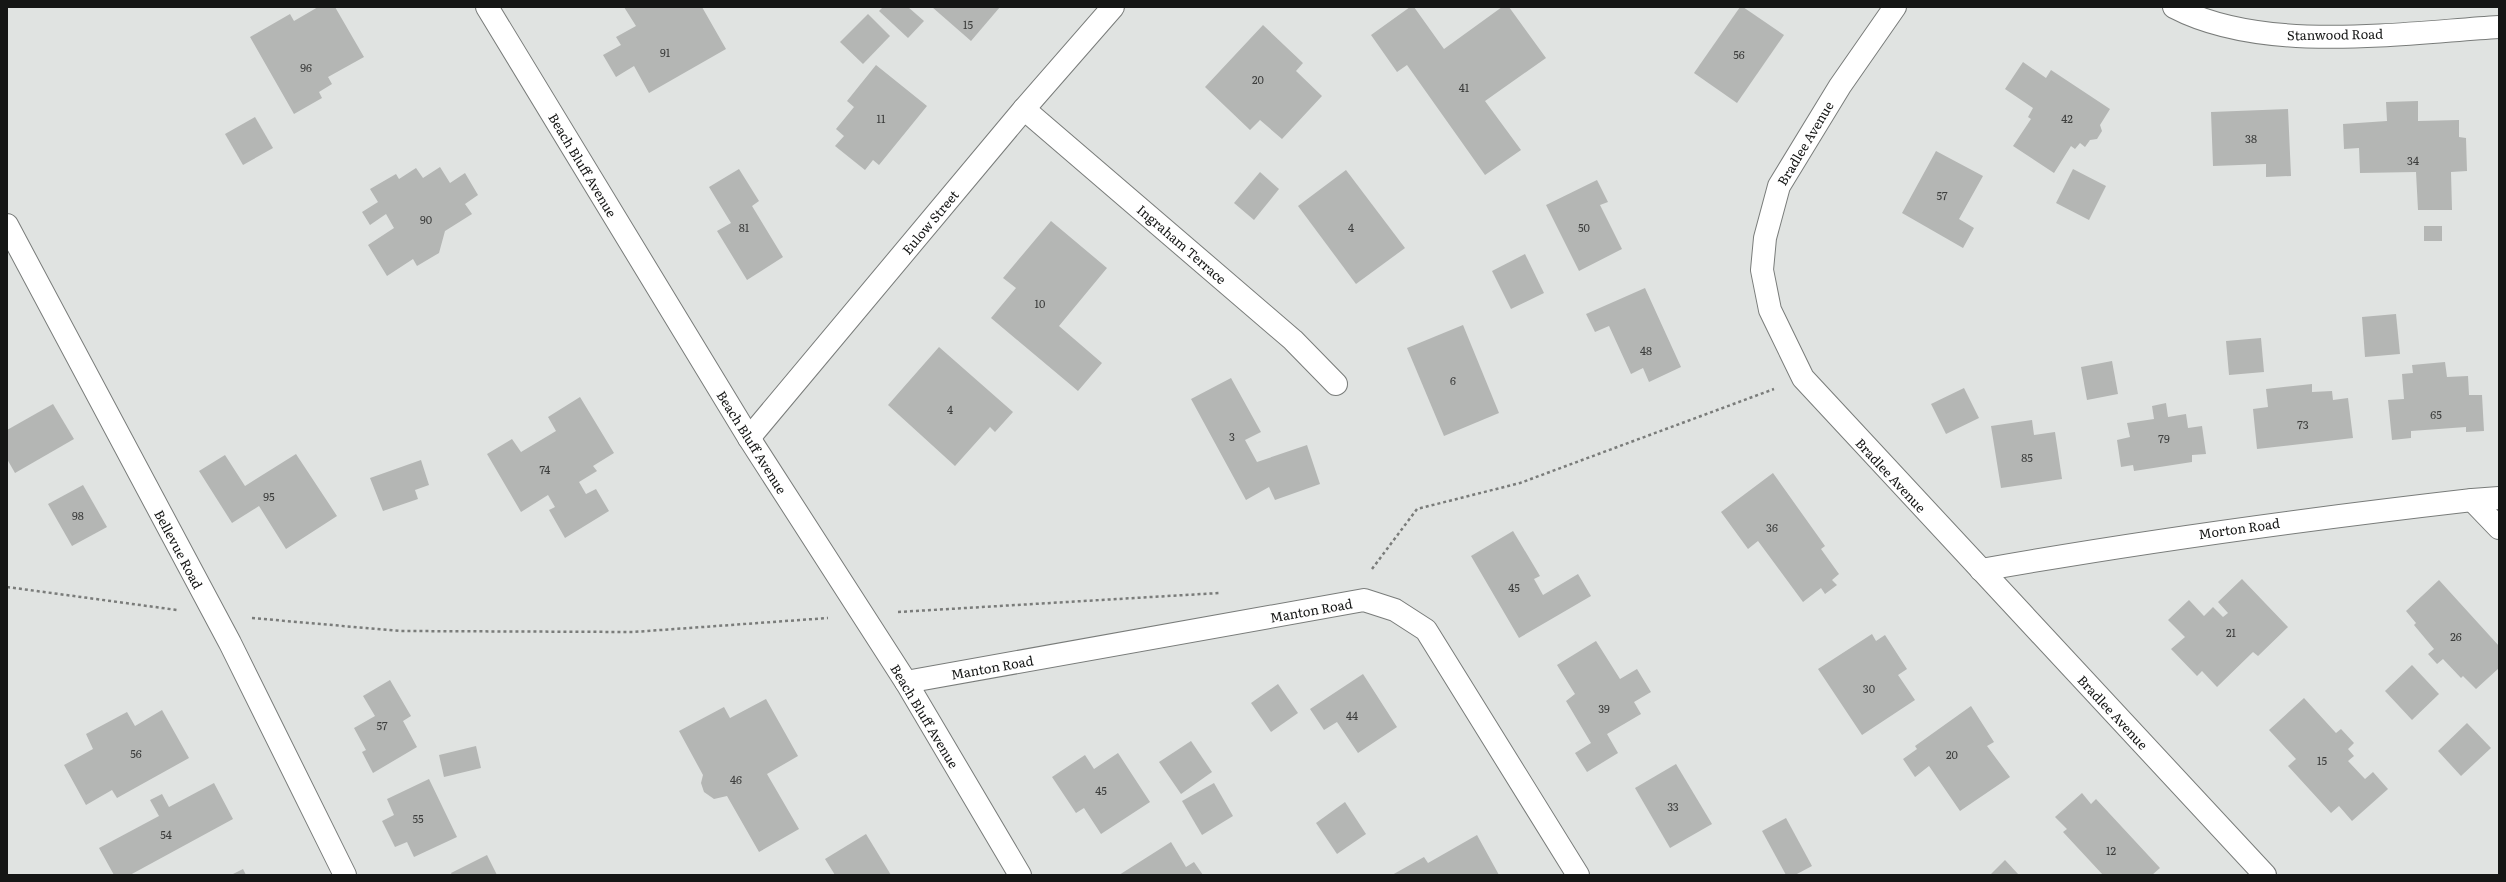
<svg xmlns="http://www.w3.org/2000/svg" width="2506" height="882" viewBox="0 0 2506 882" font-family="Literata,serif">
<rect width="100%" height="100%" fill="#e0e3e1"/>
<!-- building -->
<g fill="#b4b6b4">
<path d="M318,7H335L364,57L328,77L332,84L319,92L322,98L294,114L250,37L290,14L294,21Z"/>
<path d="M624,7H702L726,49L649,93L634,66L616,77L603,55L621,45L616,37L636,26Z"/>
<path d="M883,7H908L924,21L908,38L879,11Z"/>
<path d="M932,7H1000L971,41Z"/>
<path d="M1410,7H1414L1444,49L1502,7H1509L1546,58L1485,101L1521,150L1485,175L1407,65L1397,72L1371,35Z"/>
<path d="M1740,7H1743L1784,35L1737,103L1694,73Z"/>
<path d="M868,14L890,36L863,64L840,42Z"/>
<path d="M1263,25L1303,63L1296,71L1322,96L1282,139L1260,120L1250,130L1205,87Z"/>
<path d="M2023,62L2046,78L2051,70L2110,109L2100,125L2102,131L2097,139L2090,140L2085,147L2080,143L2075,149L2071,146L2054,173L2013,146L2031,119L2028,117L2033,108L2005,89Z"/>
<path d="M876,65L927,106L879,165L873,160L865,170L835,146L844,136L836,129L854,107L847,101Z"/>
<path d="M2418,101V121L2459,120V137L2466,138L2467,171L2451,172L2452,210H2418L2416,172L2360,173L2359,148L2344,149L2343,124L2387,121L2386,102Z"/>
<path d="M2288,109L2291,176L2266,177V164L2213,166L2211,112Z"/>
<path d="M255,117L273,148L243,165L225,134Z"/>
<path d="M1936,151L1983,176L1959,219L1974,228L1963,248L1902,213Z"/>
<path d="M440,167L450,183L465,173L478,195L465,204L472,214L445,231L439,253L417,266L413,259L387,276L368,245L394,228L386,214L370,225L362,212L378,202L370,189L396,174L399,179L416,168L423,178Z"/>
<path d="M739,169L759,201L752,206L783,257L747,280L717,231L731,223L709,187Z"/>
<path d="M2073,169L2106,186L2089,220L2056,203Z"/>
<path d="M1346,170L1405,248L1356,284L1298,206Z"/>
<path d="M1260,172L1279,189L1254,220L1234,203Z"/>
<path d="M1597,180L1608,202L1600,205L1622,249L1579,271L1546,205Z"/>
<path d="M1051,221L1107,268L1059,326L1102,363L1078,391L991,318L1016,288L1003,278Z"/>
<rect x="2424" y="226" width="18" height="15"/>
<path d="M1525,254L1544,293L1511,309L1492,271Z"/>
<path d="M1645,288L1681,367L1649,382L1643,368L1631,374L1609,326L1595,332L1586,314Z"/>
<path d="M2396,314L2400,354L2365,357L2362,317Z"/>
<path d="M1463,325L1499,413L1444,436L1407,348Z"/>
<path d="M2261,338L2264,372L2229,375L2226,341Z"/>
<path d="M939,347L1013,412L995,432L990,427L955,466L888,405Z"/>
<path d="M2112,361L2118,394L2087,400L2081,367Z"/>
<path d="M2445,362L2447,377L2468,376L2469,395H2482L2484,431L2466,432V427L2411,431V438L2392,440L2388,400L2404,399L2402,374L2413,373L2412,365Z"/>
<path d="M1231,378L1261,432L1245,440L1257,462L1307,445L1320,484L1275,500L1269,487L1246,500L1191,399Z"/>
<path d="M2312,384V392L2332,391L2333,400L2348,398L2353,438L2257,449L2253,409L2268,407L2266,389Z"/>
<path d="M1964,388L1979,418L1946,434L1931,404Z"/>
<path d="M580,397L614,453L593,466L597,471L579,482L586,494L596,489L609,511L565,538L549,510L555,507L548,495L521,512L487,454L512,439L521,452L556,431L548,417Z"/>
<path d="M2166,403L2168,417L2186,414L2188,428L2202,426L2206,454L2192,455V462L2134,471L2133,465L2121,467L2117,440L2130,437L2127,423L2154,419L2152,406Z"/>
<path d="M53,404L74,439L15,473L7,459V430Z"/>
<path d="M2032,420L2034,435L2055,432L2062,479L2001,488L1991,426Z"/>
<path d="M296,454L337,516L286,549L259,506L232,523L199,471L225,455L245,486Z"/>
<path d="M421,460L429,485L415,490L418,499L383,511L370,478Z"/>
<path d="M1773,473L1825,546L1821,549L1839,574L1832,580L1837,585L1825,594L1821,588L1803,602L1758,541L1748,549L1721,512Z"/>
<path d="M83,485L107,527L72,546L48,504Z"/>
<path d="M1513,531L1540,576L1534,579L1543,595L1578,574L1591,596L1519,638L1471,556Z"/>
<path d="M2242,579L2288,627L2258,656L2253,652L2217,687L2202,671L2197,676L2171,649L2185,637L2168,620L2189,600L2204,616L2213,607L2223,617L2228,613L2218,602Z"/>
<path d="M2439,580L2499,646V668L2476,689L2463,676L2461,678L2443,659L2437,664L2428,654L2434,649L2414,625L2416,623L2406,611Z"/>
<path d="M1872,634L1876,641L1885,635L1907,669L1898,675L1915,700L1862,735L1818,669Z"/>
<path d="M1596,641L1620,679L1637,669L1651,692L1634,702L1641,714L1607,734L1618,753L1587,772L1575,753L1591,743L1566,701L1575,694L1557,665Z"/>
<path d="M2412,665L2439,694L2412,720L2385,691Z"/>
<path d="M1363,674L1397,727L1358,753L1337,722L1324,730L1310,709Z"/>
<path d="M390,680L411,716L403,721L417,747L373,773L362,752L366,750L354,728L375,716L363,696Z"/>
<path d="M1278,684L1298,713L1271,732L1251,703Z"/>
<path d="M2304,698L2336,733L2341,729L2354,743L2348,749L2354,756L2348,761L2365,779L2373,772L2388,789L2352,821L2339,806L2331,813L2288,766L2296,759L2269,730Z"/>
<path d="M766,699L798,756L767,774L799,829L759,852L727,796L714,799L704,792L701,783L703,775L679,731L724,707L730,718Z"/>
<path d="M1971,706L1994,742L1987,746L2010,777L1960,811L1929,766L1915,777L1903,759L1917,749L1915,746Z"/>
<path d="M162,710L189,758L117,798L112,790L86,805L64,765L93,749L86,734L127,712L135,726Z"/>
<path d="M2467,723L2491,748L2461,776L2438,751Z"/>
<path d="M1191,741L1212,772L1181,794L1159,762Z"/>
<path d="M476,746L481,768L444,777L439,755Z"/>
<path d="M1118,753L1150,802L1101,834L1084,808L1076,813L1052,777L1085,755L1094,769Z"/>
<path d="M1676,764L1712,824L1670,848L1635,788Z"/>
<path d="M429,779L457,837L414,857L407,842L395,847L382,821L394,815L387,799Z"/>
<path d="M214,783L233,819L130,875H114L99,848L159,816L150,800L162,794L169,807Z"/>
<path d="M1214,783L1233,816L1202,835L1182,801Z"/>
<path d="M2082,793L2091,804L2096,799L2160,868L2152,875H2103L2063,832L2067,829L2055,817Z"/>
<path d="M1345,802L1366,834L1337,854L1316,823Z"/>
<path d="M1786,818L1812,866L1795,875H1786L1762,831Z"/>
<path d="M866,834L891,875H835L825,859Z"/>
<path d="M1477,835L1499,875H1392L1424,857L1428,863Z"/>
<path d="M1171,842L1186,867L1194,862L1203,875H1119Z"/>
<path d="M487,855L497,875H452L451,873Z"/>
<path d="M2005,860L2019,875H1990Z"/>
<path d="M243,869L246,875H231Z"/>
</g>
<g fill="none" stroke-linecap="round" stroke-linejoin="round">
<!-- minor casing -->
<g stroke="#797c7a" stroke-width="24">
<g id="minor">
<path d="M487,7L749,438L906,682L1020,875"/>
<path d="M1895,7L1840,86L1779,186L1765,238L1762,270L1770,310L1803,378L2265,875"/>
<path d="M2174,7C2264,54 2401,33 2499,27"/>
<path d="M1024,109L1293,340L1336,384"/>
<path d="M7,225L230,643L345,875"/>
<path d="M749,438L1024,109L1113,7"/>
<path d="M2472,500L2499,528"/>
<path d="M1981,570C2144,541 2307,519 2472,500L2499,498"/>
<path d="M906,682L1364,600L1395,610L1426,630L1578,875"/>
</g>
</g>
<!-- path -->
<g stroke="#7a7c7a" stroke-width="2.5" stroke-dasharray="3 3" stroke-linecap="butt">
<path d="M1372,569L1417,509L1520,483L1774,389"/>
<path d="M7,587L177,610"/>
<path d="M898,612L1219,593"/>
<path d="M252,618L400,631L633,632L828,618"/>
</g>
<!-- minor -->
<use href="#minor" stroke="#fff" stroke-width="22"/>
</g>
<g text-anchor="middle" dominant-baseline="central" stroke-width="4" stroke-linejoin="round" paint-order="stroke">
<!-- number labels -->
<g font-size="11" fill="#3d3e3d">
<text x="968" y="24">15</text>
<text x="665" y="52">91</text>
<text x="1739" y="54">56</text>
<text x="306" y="67">96</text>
<text x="1258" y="79">20</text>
<text x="1464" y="87">41</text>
<text x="881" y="118">11</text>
<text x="2067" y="118">42</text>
<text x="2251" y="138">38</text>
<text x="2413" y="160">34</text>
<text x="1942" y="195">57</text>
<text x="426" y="219">90</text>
<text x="744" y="227">81</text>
<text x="1351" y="227">4</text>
<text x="1584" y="227">50</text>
<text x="1040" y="303">10</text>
<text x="1646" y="350">48</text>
<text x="1453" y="380">6</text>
<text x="950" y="409">4</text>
<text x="2436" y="414">65</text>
<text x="2303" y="424">73</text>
<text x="1232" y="436">3</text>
<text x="2164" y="438">79</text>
<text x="2027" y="457">85</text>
<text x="545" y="469">74</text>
<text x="269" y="496">95</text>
<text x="78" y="515">98</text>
<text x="1772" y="527">36</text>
<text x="1514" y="587">45</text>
<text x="2231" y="632">21</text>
<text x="2456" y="636">26</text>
<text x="1869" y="688">30</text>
<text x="1604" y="708">39</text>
<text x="1352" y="715">44</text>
<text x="382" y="725">57</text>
<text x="136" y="753">56</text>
<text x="1952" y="754">20</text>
<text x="2322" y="760">15</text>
<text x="736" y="779">46</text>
<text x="1101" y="790">45</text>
<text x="1673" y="806">33</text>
<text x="418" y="818">55</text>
<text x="166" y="834">54</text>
<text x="2111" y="850">12</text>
</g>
<!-- street labels -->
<g font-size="13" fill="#151615" stroke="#fff">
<text transform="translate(2335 34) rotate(-1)">Stanwood Road</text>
<text transform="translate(1805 143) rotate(-59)">Bradlee Avenue</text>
<text transform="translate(583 165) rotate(59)">Beach Bluff Avenue</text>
<text transform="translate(930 222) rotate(-50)">Eulow Street</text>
<text transform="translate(1182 244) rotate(41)">Ingraham Terrace</text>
<text transform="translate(752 442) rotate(58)">Beach Bluff Avenue</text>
<text transform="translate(1891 475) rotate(47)">Bradlee Avenue</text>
<text transform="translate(2239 528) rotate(-8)">Morton Road</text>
<text transform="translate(179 549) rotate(62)">Bellevue Road</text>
<text transform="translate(1311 610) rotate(-10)">Manton Road</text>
<text transform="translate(992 667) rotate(-10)">Manton Road</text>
<text transform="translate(2113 712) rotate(47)">Bradlee Avenue</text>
<text transform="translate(925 716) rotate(59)">Beach Bluff Avenue</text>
</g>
</g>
<!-- border -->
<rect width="2506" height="882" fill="none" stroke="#151615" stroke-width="16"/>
</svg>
